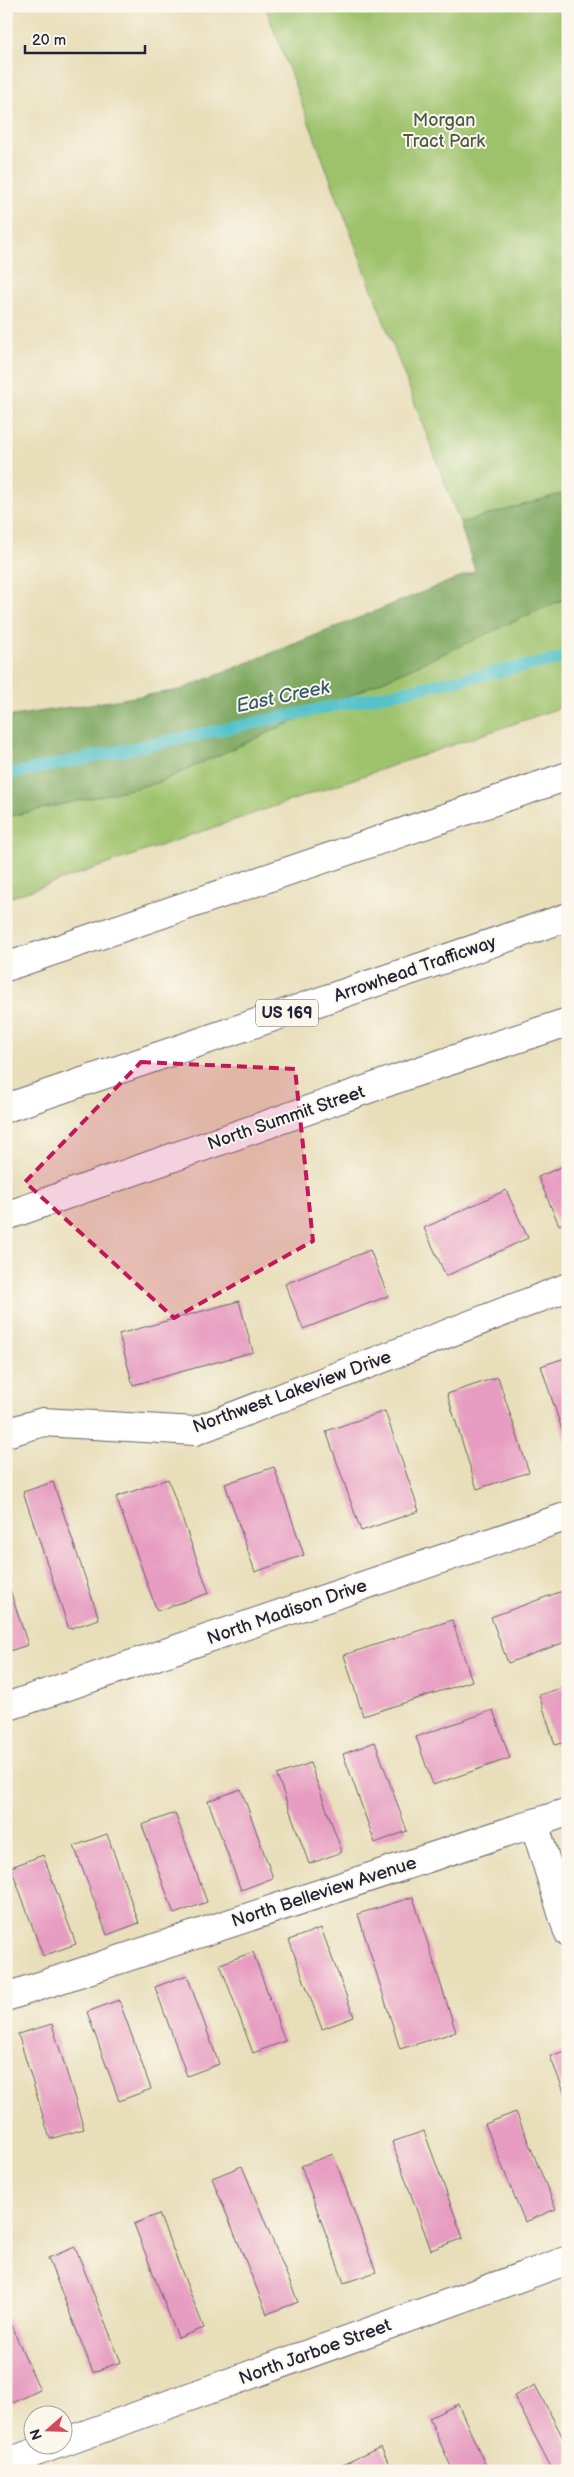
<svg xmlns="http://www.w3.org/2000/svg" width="574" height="2477" viewBox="0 0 574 2477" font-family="'Balsamiq Sans',sans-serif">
<rect width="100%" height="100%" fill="#fbf7ec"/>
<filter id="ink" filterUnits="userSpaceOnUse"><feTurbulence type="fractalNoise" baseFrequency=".02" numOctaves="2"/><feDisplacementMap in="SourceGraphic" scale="10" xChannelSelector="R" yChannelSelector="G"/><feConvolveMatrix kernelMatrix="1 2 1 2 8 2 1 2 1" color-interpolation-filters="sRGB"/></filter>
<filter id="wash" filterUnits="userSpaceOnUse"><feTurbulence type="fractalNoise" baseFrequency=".0096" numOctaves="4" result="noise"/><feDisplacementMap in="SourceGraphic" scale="20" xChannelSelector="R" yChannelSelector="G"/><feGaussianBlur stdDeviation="1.12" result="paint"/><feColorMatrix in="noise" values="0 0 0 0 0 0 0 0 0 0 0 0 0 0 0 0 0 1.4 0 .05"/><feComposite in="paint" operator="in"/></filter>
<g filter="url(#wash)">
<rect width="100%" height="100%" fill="#e8deba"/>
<!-- green -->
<g fill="#9ec26c" stroke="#607254">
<path d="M265,6H568V492L460,523Z"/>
<path d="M568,597V705L6,899V817L157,783Z"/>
</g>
<!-- forest -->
<path fill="#7ea860" stroke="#50654e" d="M568,492V597L157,783L6,817V717L180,690L475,571L460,523Z"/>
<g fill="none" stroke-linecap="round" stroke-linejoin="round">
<!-- stream -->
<path stroke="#54c2ca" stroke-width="12" d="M6,775L568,657"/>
</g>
<g id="blocks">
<!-- building -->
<g fill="#e79dc1">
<path d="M568,1164V1221L559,1225L538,1177Z"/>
<path d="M506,1190L528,1238L446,1276L424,1228Z"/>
<path d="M370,1250L388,1296L303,1329L285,1284Z"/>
<path d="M239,1301L253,1352L133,1385L119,1334Z"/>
<path d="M568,1357V1445H567L541,1366Z"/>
<path d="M498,1377L529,1472L477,1489L447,1394Z"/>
<path d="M385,1411L419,1511L361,1531L326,1431Z"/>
<path d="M274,1467L304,1555L255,1572L225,1484Z"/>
<path d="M168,1479L209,1593L157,1611L116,1497Z"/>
<path d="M53,1482L99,1619L69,1629L23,1492Z"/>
<path d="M6,1578L28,1645L6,1652Z"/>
<path d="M568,1589V1641L508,1663L491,1617Z"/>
<path d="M452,1620L472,1681L363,1716L344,1655Z"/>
<path d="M568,1686V1741L555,1745L539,1695Z"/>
<path d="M493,1710L510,1758L433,1785L416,1737Z"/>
<path d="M375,1742L407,1831L375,1843L343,1754Z"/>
<path d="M310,1763L342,1852L309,1864L277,1775Z"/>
<path d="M241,1789L273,1878L241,1890L208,1801Z"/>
<path d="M175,1813L207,1902L174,1914L142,1825Z"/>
<path d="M107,1834L139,1923L107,1935L74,1846Z"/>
<path d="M43,1855L76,1944L43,1956L11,1867Z"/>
<path d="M413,1897L456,2032L400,2049L358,1914Z"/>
<path d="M321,1928L354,2017L322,2029L289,1940Z"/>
<path d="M253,1952L285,2041L253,2053L220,1964Z"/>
<path d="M187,1975L219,2064L187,2076L155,1987Z"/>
<path d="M119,2000L151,2089L119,2101L87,2012Z"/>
<path d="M52,2024L84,2129L50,2139L18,2034Z"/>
<path d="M568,2050V2102L550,2056Z"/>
<path d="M516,2112L556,2209L525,2222L485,2124Z"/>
<path d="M424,2131L463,2238L431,2250L392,2142Z"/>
<path d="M333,2154L376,2272L344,2283L301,2166Z"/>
<path d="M242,2166L298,2302L267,2314L212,2178Z"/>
<path d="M159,2214L204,2328L178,2338L134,2224Z"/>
<path d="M75,2247L121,2362L93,2372L48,2258Z"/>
<path d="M6,2314L40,2390L13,2403L6,2388Z"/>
<path d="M535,2385L568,2447V2471H553L514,2396Z"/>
<path d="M458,2404L488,2471H453L429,2418Z"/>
<path d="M381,2447L392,2471H334L333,2469Z"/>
</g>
</g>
</g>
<g filter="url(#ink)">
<use href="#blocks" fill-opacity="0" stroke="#676467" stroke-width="1"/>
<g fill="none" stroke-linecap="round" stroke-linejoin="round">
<!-- minor casing -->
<g stroke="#676467" stroke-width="30">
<g id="minor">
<path d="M6,1216L425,1069L568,1022"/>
<path d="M6,1433L43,1422L195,1431L568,1287"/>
<path d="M6,1707L568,1516"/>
<path d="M534,1823L568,1932"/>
<path d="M6,1997L568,1812"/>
<path d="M62,2443L568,2260"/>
<path d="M6,2463L58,2444"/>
</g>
</g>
<!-- motorway casing -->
<g stroke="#676467" stroke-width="30">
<g id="motorway">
<path d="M6,967L568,776"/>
<path d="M6,1108L568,917"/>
</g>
</g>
<!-- minor -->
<use href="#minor" stroke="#fff" stroke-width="28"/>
<!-- motorway -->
<use href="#motorway" stroke="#fff" stroke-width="28"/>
</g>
</g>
<!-- marked area -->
<path fill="#c2185b" fill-opacity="0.2" stroke="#c2185b" stroke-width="4" stroke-dasharray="10 6" stroke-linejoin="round" d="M141,1062L295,1069L313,1241L174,1318L25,1182Z"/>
<g text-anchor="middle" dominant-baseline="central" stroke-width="4" stroke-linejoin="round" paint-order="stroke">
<!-- shield labels -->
<rect fill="#fbf7ec" stroke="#636270" stroke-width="1" x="256" y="999.5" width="62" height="27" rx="4"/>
<g font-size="16" font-weight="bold" fill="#22223b">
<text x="287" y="1013">US 169</text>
</g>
<!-- park labels -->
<g font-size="18" fill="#4d5a4c" stroke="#fbf7ec">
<text x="444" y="120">Morgan<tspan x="444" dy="21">Tract Park</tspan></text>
</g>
<!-- street labels -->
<g font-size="18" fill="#22223b" stroke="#fbf7ec">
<text transform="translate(415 969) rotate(-19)">Arrowhead Trafficway</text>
<text transform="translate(286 1118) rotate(-19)">North Summit Street</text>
<text transform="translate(292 1392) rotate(-20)">Northwest Lakeview Drive</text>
<text transform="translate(287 1612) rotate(-19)">North Madison Drive</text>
<text transform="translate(324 1892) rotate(-18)">North Belleview Avenue</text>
<text transform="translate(315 2352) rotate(-20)">North Jarboe Street</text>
</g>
<!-- water labels -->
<g font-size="19" font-style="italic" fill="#345a6d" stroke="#fbf7ec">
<text transform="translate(283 697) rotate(-12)">East Creek</text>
</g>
</g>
<!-- margin -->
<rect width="574" height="2477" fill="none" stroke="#fbf7ec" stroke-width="25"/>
<!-- north arrow -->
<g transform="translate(48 2430) rotate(250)"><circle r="24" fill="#fbf7ec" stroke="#a4a2a5"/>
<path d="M0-4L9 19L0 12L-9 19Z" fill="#d1495b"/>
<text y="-8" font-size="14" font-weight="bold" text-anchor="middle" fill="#22223b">N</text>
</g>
<!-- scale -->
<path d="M25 45v8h120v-8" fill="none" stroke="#22223b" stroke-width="2.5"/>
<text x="32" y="45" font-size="15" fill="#22223b" stroke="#fbf7ec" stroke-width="4" paint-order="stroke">20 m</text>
</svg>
